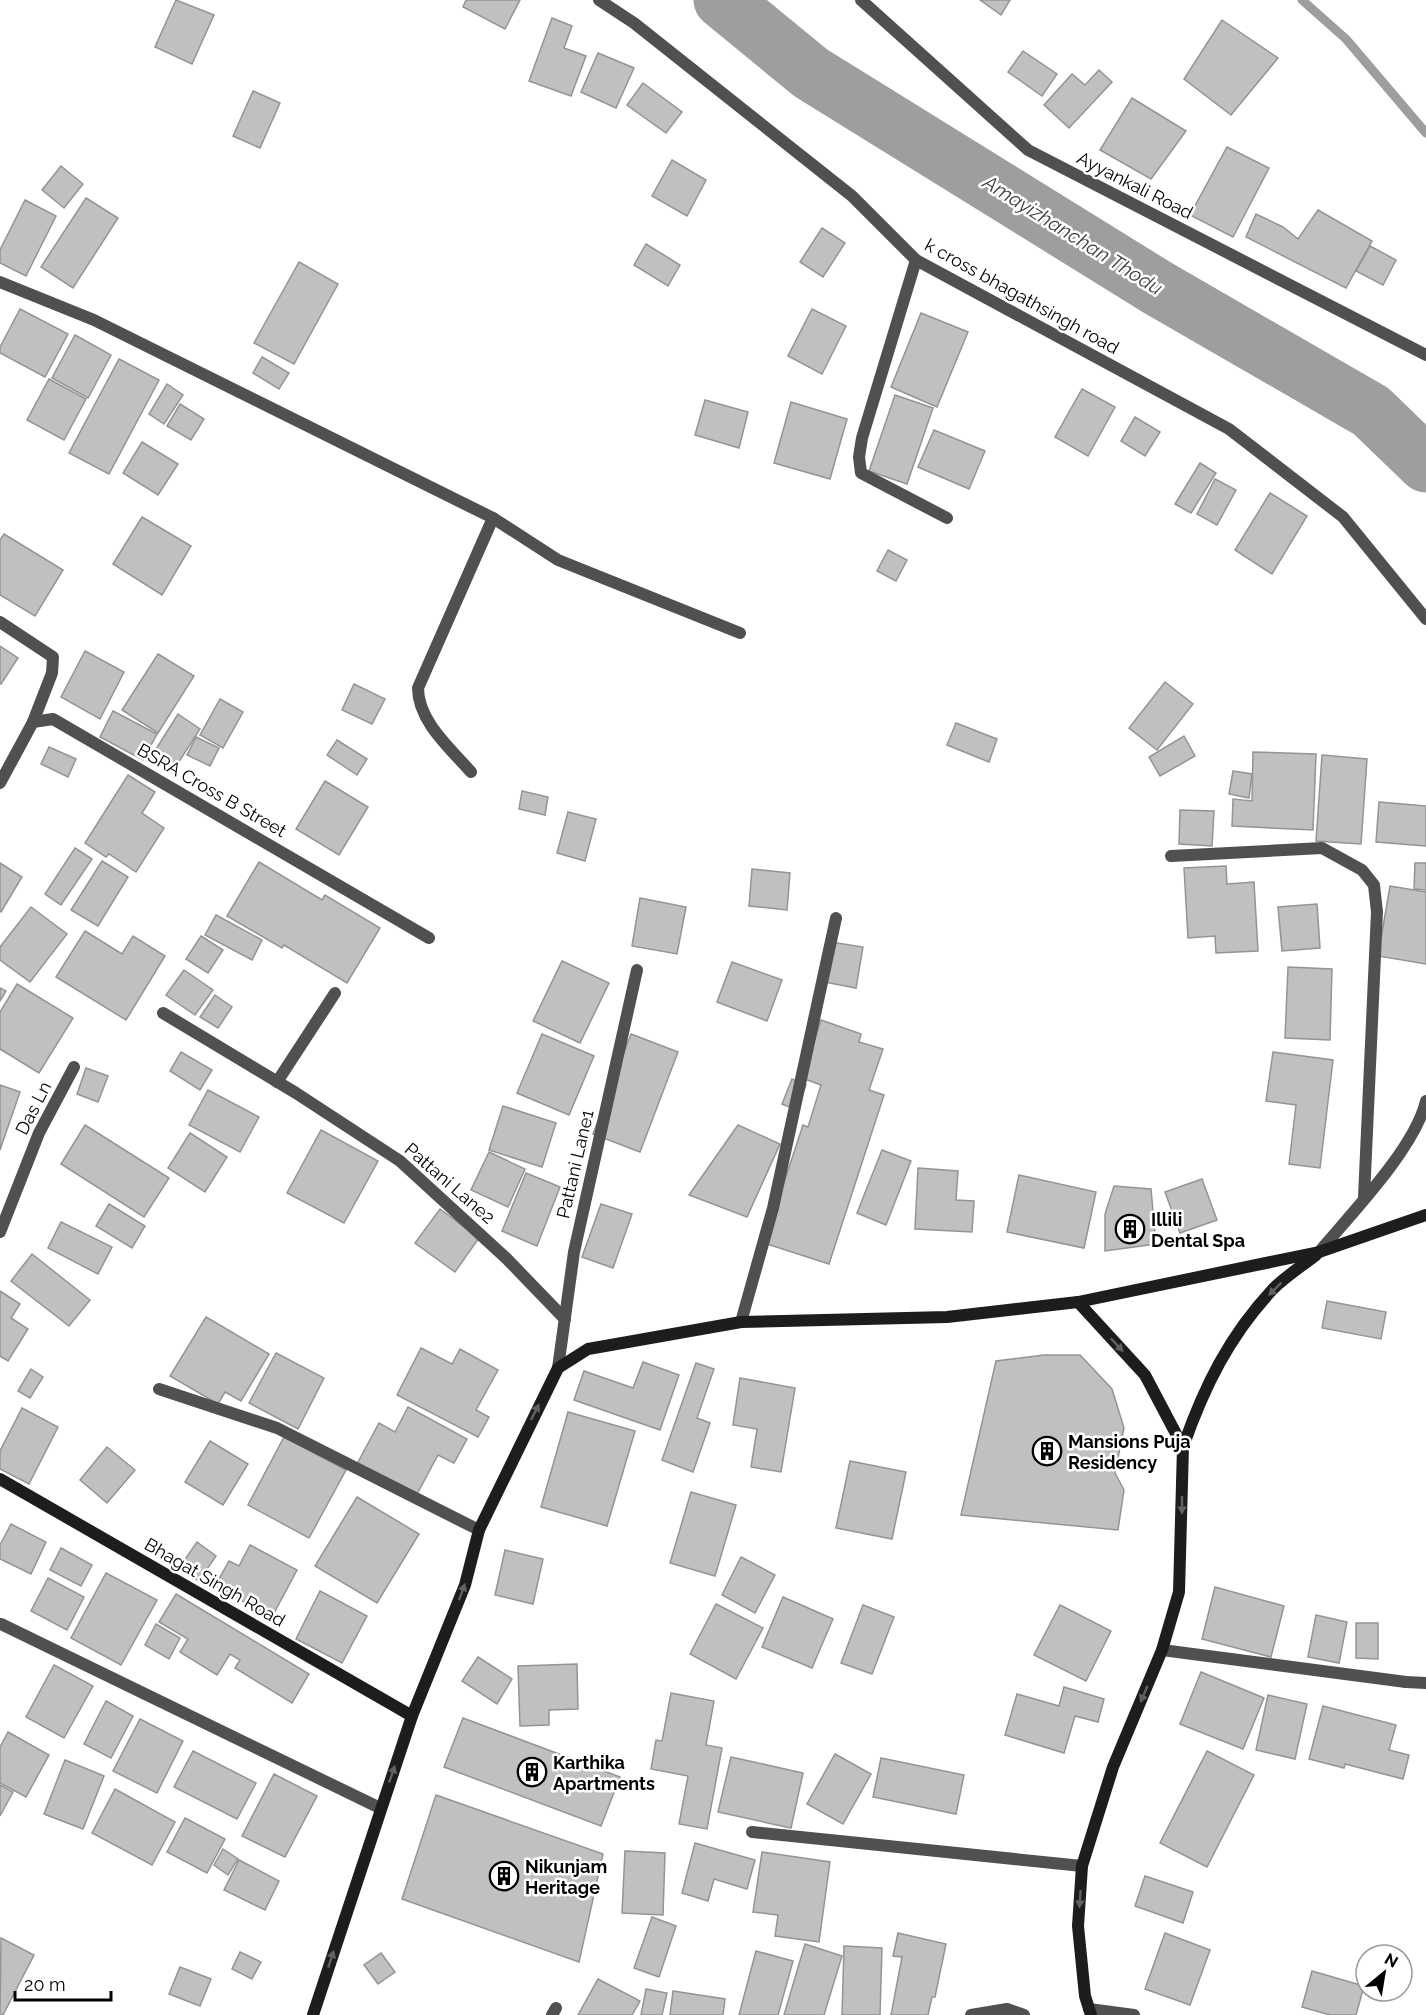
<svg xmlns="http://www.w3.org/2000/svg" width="1426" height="2015" viewBox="0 0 1426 2015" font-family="Raleway,sans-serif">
<rect width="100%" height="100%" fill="#fff"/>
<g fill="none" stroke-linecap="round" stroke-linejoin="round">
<!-- stream -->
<path stroke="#9e9e9e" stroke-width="9" d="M1302,0L1346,39L1426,133"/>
<!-- river -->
<path stroke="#9e9e9e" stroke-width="57" d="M722,0L811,73L1158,288L1371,411L1426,464"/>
</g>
<!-- building -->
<g fill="#c0c0c0" stroke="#949494" stroke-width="1.5">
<path d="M176,0L214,15L192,64L155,47Z"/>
<path d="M466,0H520L505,29L463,7Z"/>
<path d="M980,0H1010L1001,15Z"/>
<path d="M552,18L572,26L564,48L586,56L571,96L529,81Z"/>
<path d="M1222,20L1278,58L1231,115L1184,79Z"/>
<path d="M1023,51L1057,74L1042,96L1008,72Z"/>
<path d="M598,53L634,68L616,108L581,92Z"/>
<path d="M1099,70L1112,82L1069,128L1044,105L1072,74L1085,85Z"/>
<path d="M643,83L682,112L666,133L627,105Z"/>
<path d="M253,91L280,103L260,148L233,136Z"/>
<path d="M1132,98L1186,131L1151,179L1100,150Z"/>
<path d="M1227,147L1269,168L1233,237L1190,215Z"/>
<path d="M672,160L706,180L687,216L652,196Z"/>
<path d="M61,166L83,184L64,208L42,190Z"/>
<path d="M86,198L118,218L73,288L41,267Z"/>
<path d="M25,200L56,216L26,276L0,263V250Z"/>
<path d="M1318,210L1372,241L1346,288L1246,237L1256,214L1283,227L1298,239Z"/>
<path d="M822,228L845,243L823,277L800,262Z"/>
<path d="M646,244L680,265L668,286L634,265Z"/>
<path d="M1370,246L1396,260L1383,285L1356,271Z"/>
<path d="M299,262L338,284L294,364L254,343Z"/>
<path d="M20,309L68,334L45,377L0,353V347Z"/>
<path d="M812,309L846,326L822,374L788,356Z"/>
<path d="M921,313L968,332L937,407L891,387Z"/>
<path d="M75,335L111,355L88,398L52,378Z"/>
<path d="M262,357L289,373L279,389L253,373Z"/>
<path d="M119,359L159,380L109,474L69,453Z"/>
<path d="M49,379L86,399L64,440L27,420Z"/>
<path d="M167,384L183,395L164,424L149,414Z"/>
<path d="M1082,389L1115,407L1088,456L1055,437Z"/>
<path d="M895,395L933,408L907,484L869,471Z"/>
<path d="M705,400L748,412L739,448L695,435Z"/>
<path d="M791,402L847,419L830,479L774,463Z"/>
<path d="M180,404L204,419L191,440L167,426Z"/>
<path d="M1135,417L1160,432L1145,456L1121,441Z"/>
<path d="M934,430L985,451L969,489L918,467Z"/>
<path d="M142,442L178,464L158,495L123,473Z"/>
<path d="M1200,463L1216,473L1191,513L1175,504Z"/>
<path d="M1215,479L1236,490L1217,525L1197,514Z"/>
<path d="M1270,493L1307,516L1272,574L1235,550Z"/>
<path d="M142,517L191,546L162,595L113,564Z"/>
<path d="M4,534L63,570L35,616L0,595V540Z"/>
<path d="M888,550L907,560L896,581L877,571Z"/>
<path d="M0,646L18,658L1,684L0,683Z"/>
<path d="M85,651L124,672L100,719L61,697Z"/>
<path d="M158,654L194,676L158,733L122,710Z"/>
<path d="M1165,682L1193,704L1157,750L1129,728Z"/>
<path d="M354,684L385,699L372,724L342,710Z"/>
<path d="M220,699L243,712L223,748L200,735Z"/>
<path d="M113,711L157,734L143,760L100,737Z"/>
<path d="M178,714L200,729L173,771L151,757Z"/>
<path d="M956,723L997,739L989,762L947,745Z"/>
<path d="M1184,736L1195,756L1160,776L1149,757Z"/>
<path d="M196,737L219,748L210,766L187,755Z"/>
<path d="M337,740L367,759L357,775L327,755Z"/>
<path d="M49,747L76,759L68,777L41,764Z"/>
<path d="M1253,752L1316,754L1313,830L1232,826L1233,799L1252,801Z"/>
<path d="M1322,755L1367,759L1361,844L1316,841Z"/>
<path d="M1233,771L1252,774L1249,798L1229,794Z"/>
<path d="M128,775L155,792L142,813L164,828L136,872L109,854L106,857L85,843Z"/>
<path d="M325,781L368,807L339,855L296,829Z"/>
<path d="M522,791L548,797L545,815L519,809Z"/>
<path d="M1379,802L1426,806V846L1376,842Z"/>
<path d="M1180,810L1214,811L1212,846L1179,844Z"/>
<path d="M568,812L596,819L585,861L557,853Z"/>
<path d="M75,848L92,859L61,905L45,894Z"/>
<path d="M102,861L128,877L98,926L71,910Z"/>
<path d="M259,862L322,900L325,895L380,928L347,983L284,945L282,948L227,916Z"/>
<path d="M0,863L22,877L1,912L0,911Z"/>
<path d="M1415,863H1426V890L1414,889Z"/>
<path d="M1226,866L1227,884L1254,882L1258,951L1216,953L1215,936L1188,938L1184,868Z"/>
<path d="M752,869L790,873L787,910L749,906Z"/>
<path d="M1390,886L1426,892V964L1378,956Z"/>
<path d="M640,898L686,907L677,954L632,946Z"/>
<path d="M1317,904L1320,948L1282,951L1278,907Z"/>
<path d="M31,907L67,934L30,982L0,960V947Z"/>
<path d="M216,915L262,940L252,960L205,935Z"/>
<path d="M85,931L122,954L133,936L165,956L126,1020L56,977Z"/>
<path d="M201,936L223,950L208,973L186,959Z"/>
<path d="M831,942L863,947L856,988L824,982Z"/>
<path d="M562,961L609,983L580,1043L533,1021Z"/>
<path d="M732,962L782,980L767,1021L717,1002Z"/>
<path d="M1288,967L1332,969L1330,1040L1285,1038Z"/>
<path d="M184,970L213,990L195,1015L166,995Z"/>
<path d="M17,984L73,1018L39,1073L0,1049V1012Z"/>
<path d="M0,988L6,991L0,1001Z"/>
<path d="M215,995L232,1007L218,1028L200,1017Z"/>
<path d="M821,1020L861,1034L859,1042L883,1049L869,1090L884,1095L829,1264L764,1243L803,1125L808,1127L821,1085L802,1078Z"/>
<path d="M542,1034L594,1056L569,1115L517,1093Z"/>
<path d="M631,1034L678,1052L640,1152L593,1134Z"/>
<path d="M181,1052L212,1070L200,1090L170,1071Z"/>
<path d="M1273,1052L1333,1060L1320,1168L1289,1164L1296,1105L1266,1101Z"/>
<path d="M86,1068L108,1076L98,1102L77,1094Z"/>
<path d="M792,1079L806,1085L797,1110L782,1104Z"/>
<path d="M0,1085L20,1092L0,1150Z"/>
<path d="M208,1090L259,1117L240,1152L189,1125Z"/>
<path d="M503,1106L556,1123L542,1167L489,1150Z"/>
<path d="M85,1125L169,1178L144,1217L61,1164Z"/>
<path d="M738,1125L780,1144L747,1217L689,1195Z"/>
<path d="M321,1130L378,1161L344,1223L287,1193Z"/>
<path d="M190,1133L227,1157L205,1192L168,1168Z"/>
<path d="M882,1150L911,1161L886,1225L857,1213Z"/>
<path d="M489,1152L525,1169L508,1207L471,1190Z"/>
<path d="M918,1168L958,1171L956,1200L974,1201L972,1232L915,1229Z"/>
<path d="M526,1173L560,1187L537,1246L502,1231Z"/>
<path d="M1019,1175L1096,1192L1084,1248L1007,1232Z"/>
<path d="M1202,1179L1217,1220L1180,1233L1165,1192Z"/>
<path d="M1114,1186L1151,1189L1156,1244L1105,1251V1214Z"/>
<path d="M109,1204L145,1226L132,1248L96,1226Z"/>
<path d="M601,1204L632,1214L613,1268L582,1257Z"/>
<path d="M440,1209L479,1238L455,1272L415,1243Z"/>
<path d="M61,1222L112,1247L98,1274L48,1248Z"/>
<path d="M32,1254L90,1300L69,1326L11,1281Z"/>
<path d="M0,1291L20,1304L11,1318L28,1329L8,1361L0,1356Z"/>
<path d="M1327,1301L1386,1312L1381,1339L1322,1328Z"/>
<path d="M206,1317L269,1354L241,1401L225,1392L218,1404L170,1376Z"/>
<path d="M421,1348L452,1364L460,1349L498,1370L476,1410L489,1417L478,1437L397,1395Z"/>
<path d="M276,1353L324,1378L298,1429L249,1403Z"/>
<path d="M1044,1355H1080L1112,1389L1124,1428L1115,1473L1124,1490L1118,1530L961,1515L996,1361Z"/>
<path d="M643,1362L679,1375L660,1430L574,1400L584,1371L633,1388Z"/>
<path d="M696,1363L714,1369L697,1418L710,1423L693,1472L662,1460Z"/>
<path d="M31,1369L43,1377L30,1398L18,1391Z"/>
<path d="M740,1378L795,1388L781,1472L751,1467L757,1429L733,1425Z"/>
<path d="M408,1407L467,1439L454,1463L438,1455L416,1496L357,1464L379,1423L395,1432Z"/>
<path d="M22,1408L58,1427L29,1484L0,1469V1451Z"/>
<path d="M568,1412L635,1431L607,1526L541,1507Z"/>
<path d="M284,1437L346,1470L309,1538L248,1505Z"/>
<path d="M210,1441L248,1464L223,1505L185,1482Z"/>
<path d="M107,1447L135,1470L107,1503L80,1480Z"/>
<path d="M850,1461L906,1472L892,1539L836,1528Z"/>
<path d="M691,1492L736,1505L715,1576L670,1563Z"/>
<path d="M357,1497L419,1534L377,1603L315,1566Z"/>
<path d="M11,1524L46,1542L31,1574L0,1559V1545Z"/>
<path d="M197,1542L216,1556L199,1581L179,1568Z"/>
<path d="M250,1545L297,1570L272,1617L215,1586L229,1561L239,1566Z"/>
<path d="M61,1548L92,1565L81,1586L50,1570Z"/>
<path d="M505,1550L543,1559L533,1604L495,1595Z"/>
<path d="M741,1557L775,1575L755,1613L722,1595Z"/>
<path d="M106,1573L157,1600L121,1665L71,1638Z"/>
<path d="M48,1578L84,1597L67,1630L31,1611Z"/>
<path d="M1215,1587L1284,1606L1271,1657L1202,1639Z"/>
<path d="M320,1591L367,1616L342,1663L296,1639Z"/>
<path d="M176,1594L309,1674L292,1703L235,1668L240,1660L230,1654L217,1675L180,1652L188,1639L159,1622Z"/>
<path d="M783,1597L833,1619L812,1668L762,1647Z"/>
<path d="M716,1604L763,1628L736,1679L690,1654Z"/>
<path d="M863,1605L894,1617L872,1674L841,1663Z"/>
<path d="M1060,1605L1111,1631L1086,1681L1034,1655Z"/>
<path d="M1316,1615L1347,1622L1339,1663L1308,1657Z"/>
<path d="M1356,1623H1378V1659L1356,1658Z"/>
<path d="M156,1624L180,1638L169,1659L145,1645Z"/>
<path d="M478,1657L512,1679L497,1704L462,1681Z"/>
<path d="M577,1664L578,1709L549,1710V1725L520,1726L518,1666Z"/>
<path d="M54,1665L93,1686L64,1738L26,1717Z"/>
<path d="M1201,1672L1264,1698L1243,1749L1180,1724Z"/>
<path d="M1064,1687L1104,1699L1098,1722L1075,1716L1064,1753L1005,1735L1017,1694L1059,1706Z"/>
<path d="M671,1693L714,1701L706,1745L722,1748L707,1829L679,1824L688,1776L651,1769L656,1740L662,1741Z"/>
<path d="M1268,1695L1307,1704L1295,1759L1256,1750Z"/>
<path d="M106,1701L133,1716L111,1758L84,1744Z"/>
<path d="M1323,1706L1396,1725L1389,1750L1409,1755L1403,1779L1345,1764L1344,1768L1309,1759Z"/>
<path d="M463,1718L620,1777L601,1826L444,1767Z"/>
<path d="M140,1719L183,1741L157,1793L113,1771Z"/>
<path d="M8,1732L49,1755L26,1797L0,1783V1747Z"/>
<path d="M193,1751L256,1783L237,1819L174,1787Z"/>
<path d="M1207,1751L1254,1775L1207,1867L1160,1843Z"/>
<path d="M835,1754L871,1774L843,1824L807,1804Z"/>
<path d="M731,1757L803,1773L791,1828L718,1812Z"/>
<path d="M881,1758L964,1775L956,1814L873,1797Z"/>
<path d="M65,1760L104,1776L83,1829L44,1814Z"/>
<path d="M274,1774L317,1796L285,1857L242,1836Z"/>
<path d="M0,1785L13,1792L0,1816Z"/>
<path d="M115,1789L175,1822L152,1865L92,1833Z"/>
<path d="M436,1795L603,1854L579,1962L402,1899Z"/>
<path d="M185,1818L225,1839L207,1873L167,1852Z"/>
<path d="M695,1843L755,1860L747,1889L714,1879L708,1901L682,1893Z"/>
<path d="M223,1849L238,1859L228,1875L214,1865Z"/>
<path d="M625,1851L665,1853L663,1915L622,1913Z"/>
<path d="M762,1852L830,1862L819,1942L775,1936L778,1915L753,1912Z"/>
<path d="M239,1860L279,1881L265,1910L224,1890Z"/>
<path d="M1145,1876L1193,1892L1183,1923L1135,1906Z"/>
<path d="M652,1917L676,1926L659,1977L634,1968Z"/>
<path d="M898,1933L946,1944L935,1997H932L928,2015H891L902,1957L893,1956Z"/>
<path d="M1165,1933L1210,1950L1190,2005L1145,1989Z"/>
<path d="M1,1938L34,1955L3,2015H0Z"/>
<path d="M805,1944L842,1956L824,2015H784Z"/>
<path d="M844,1946L882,1948L880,2015H842Z"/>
<path d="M756,1951L793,1961L778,2015H739Z"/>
<path d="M240,1952L261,1962L252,1979L232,1969Z"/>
<path d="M381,1953L395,1972L378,1984L364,1965Z"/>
<path d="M180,1967L211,1979L200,2006L169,1994Z"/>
<path d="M1312,1971L1364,1986L1356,2015H1330L1302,2007Z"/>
<path d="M598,1979L640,2001L632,2015H578Z"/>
<path d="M646,1989L667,1993L662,2015H641Z"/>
<path d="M673,1991L725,1999L723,2015H670Z"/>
</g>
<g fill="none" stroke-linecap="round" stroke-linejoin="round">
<!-- lane -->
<g stroke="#505050" stroke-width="12">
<path d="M471,772C450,748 418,721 418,688L493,518"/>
<path d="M1406,1682L1426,1683"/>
</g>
<!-- street -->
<g stroke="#505050" stroke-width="12">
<path d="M599,0L634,23L852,196L916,260L1229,429L1343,517L1426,619"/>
<path d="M861,0L1028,150L1426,355"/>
<path d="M916,260L862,438L859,457L861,473L947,518"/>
<path d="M0,282L94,320L493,518L558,560L740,633"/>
<path d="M0,622L53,657L52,673L33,722"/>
<path d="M0,783L33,722L53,719L429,938"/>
<path d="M1171,856L1322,848L1362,870L1374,885L1377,912L1364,1197"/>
<path d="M163,1013L296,1093L400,1161L506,1258L565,1319"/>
<path d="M277,1082L335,993"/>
<path d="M0,1232L39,1133L74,1067"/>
<path d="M1319,1252C1351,1214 1415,1148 1426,1101"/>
<path d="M741,1322L773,1208L836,918"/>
<path d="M558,1368L574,1252L637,970"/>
<path d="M159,1389L277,1428L479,1530"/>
<path d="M1,1624L380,1808"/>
<path d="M1162,1650L1406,1682"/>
<path d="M752,1832L1082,1866"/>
<path d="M1089,2009L1134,2015"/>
<path d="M552,2015L556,2008"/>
<path d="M971,2015L1007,2009L1024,2015"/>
</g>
<!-- secondary -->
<g stroke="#1d1d1d" stroke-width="12">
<path d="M1078,1302L1145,1375L1183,1447L1179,1592L1162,1650L1113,1767L1082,1866L1078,1926L1085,1996L1091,2015"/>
<path d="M1183,1447C1204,1387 1229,1336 1273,1289C1286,1276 1302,1266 1316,1255"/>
<path d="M0,1479L412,1716"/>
<path d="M313,2015L412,1716L465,1585L479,1530L558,1368L588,1349L741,1322L947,1317L1078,1302L1319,1252L1426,1215"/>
</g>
</g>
<!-- one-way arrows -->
<defs><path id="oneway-solid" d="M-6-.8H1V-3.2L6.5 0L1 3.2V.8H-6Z" transform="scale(1.5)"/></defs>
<g fill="#616161">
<use href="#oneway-solid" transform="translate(1275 1289) rotate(135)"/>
<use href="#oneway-solid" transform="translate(1117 1345) rotate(47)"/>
<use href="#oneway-solid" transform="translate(535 1412) rotate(-63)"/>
<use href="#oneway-solid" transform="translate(1182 1505) rotate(90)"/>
<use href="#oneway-solid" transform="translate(462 1592) rotate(-70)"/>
<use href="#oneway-solid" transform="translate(1144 1694) rotate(113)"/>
<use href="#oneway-solid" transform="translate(392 1774) rotate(-71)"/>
<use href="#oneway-solid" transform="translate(1080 1899) rotate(94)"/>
<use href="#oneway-solid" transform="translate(331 1959) rotate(-72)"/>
</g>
<!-- icons -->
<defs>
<g id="building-ring" transform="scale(1.5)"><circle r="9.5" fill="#fff" stroke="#000" stroke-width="1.5"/><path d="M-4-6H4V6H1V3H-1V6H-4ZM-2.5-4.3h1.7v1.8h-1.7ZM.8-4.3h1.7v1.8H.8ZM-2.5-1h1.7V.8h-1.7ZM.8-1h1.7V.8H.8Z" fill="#000"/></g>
</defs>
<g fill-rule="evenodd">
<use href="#building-ring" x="1130" y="1229"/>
<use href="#building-ring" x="1047" y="1451"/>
<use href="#building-ring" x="532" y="1772"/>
<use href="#building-ring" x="504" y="1876"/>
</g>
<g text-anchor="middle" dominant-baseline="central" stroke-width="5" stroke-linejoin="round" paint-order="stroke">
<!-- street labels -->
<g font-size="18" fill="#000" stroke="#fff">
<text transform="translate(1135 185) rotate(27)">Ayyankali Road</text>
<text transform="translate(1022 296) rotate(29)">k cross bhagathsingh road</text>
<text transform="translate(212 790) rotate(30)">BSRA Cross B Street</text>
<text transform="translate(33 1108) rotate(-63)">Das Ln</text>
<text transform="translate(575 1164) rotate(-77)">Pattani Lane1</text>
<text transform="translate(450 1183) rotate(41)">Pattani Lane2</text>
<text transform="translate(215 1582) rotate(30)">Bhagat Singh Road</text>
</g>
<!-- poi labels -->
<g font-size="18" font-weight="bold" fill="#000" stroke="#fff" text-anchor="start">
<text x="1151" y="1219">Illili<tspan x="1151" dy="21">Dental Spa</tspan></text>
<text x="1068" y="1441">Mansions Puja<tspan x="1068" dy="21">Residency</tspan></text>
<text x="553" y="1762">Karthika<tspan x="553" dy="21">Apartments</tspan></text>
<text x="525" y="1866">Nikunjam<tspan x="525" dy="21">Heritage</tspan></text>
</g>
<!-- water labels -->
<g font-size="20" font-style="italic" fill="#3f3f3f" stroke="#fff">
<text transform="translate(1073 235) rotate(32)">Amayizhanchan Thodu</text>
</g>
</g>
<!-- north arrow -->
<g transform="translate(1384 1973) rotate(30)"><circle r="28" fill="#ffffff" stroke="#999999" stroke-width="1.5"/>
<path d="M0-4.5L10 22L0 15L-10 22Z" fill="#000000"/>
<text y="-9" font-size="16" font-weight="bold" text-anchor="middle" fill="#000000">N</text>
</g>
<!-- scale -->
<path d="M15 1991v9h96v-9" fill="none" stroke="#000000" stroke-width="3"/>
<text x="24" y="1991" font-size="18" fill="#000000" stroke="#ffffff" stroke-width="4.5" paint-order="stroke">20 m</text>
</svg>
